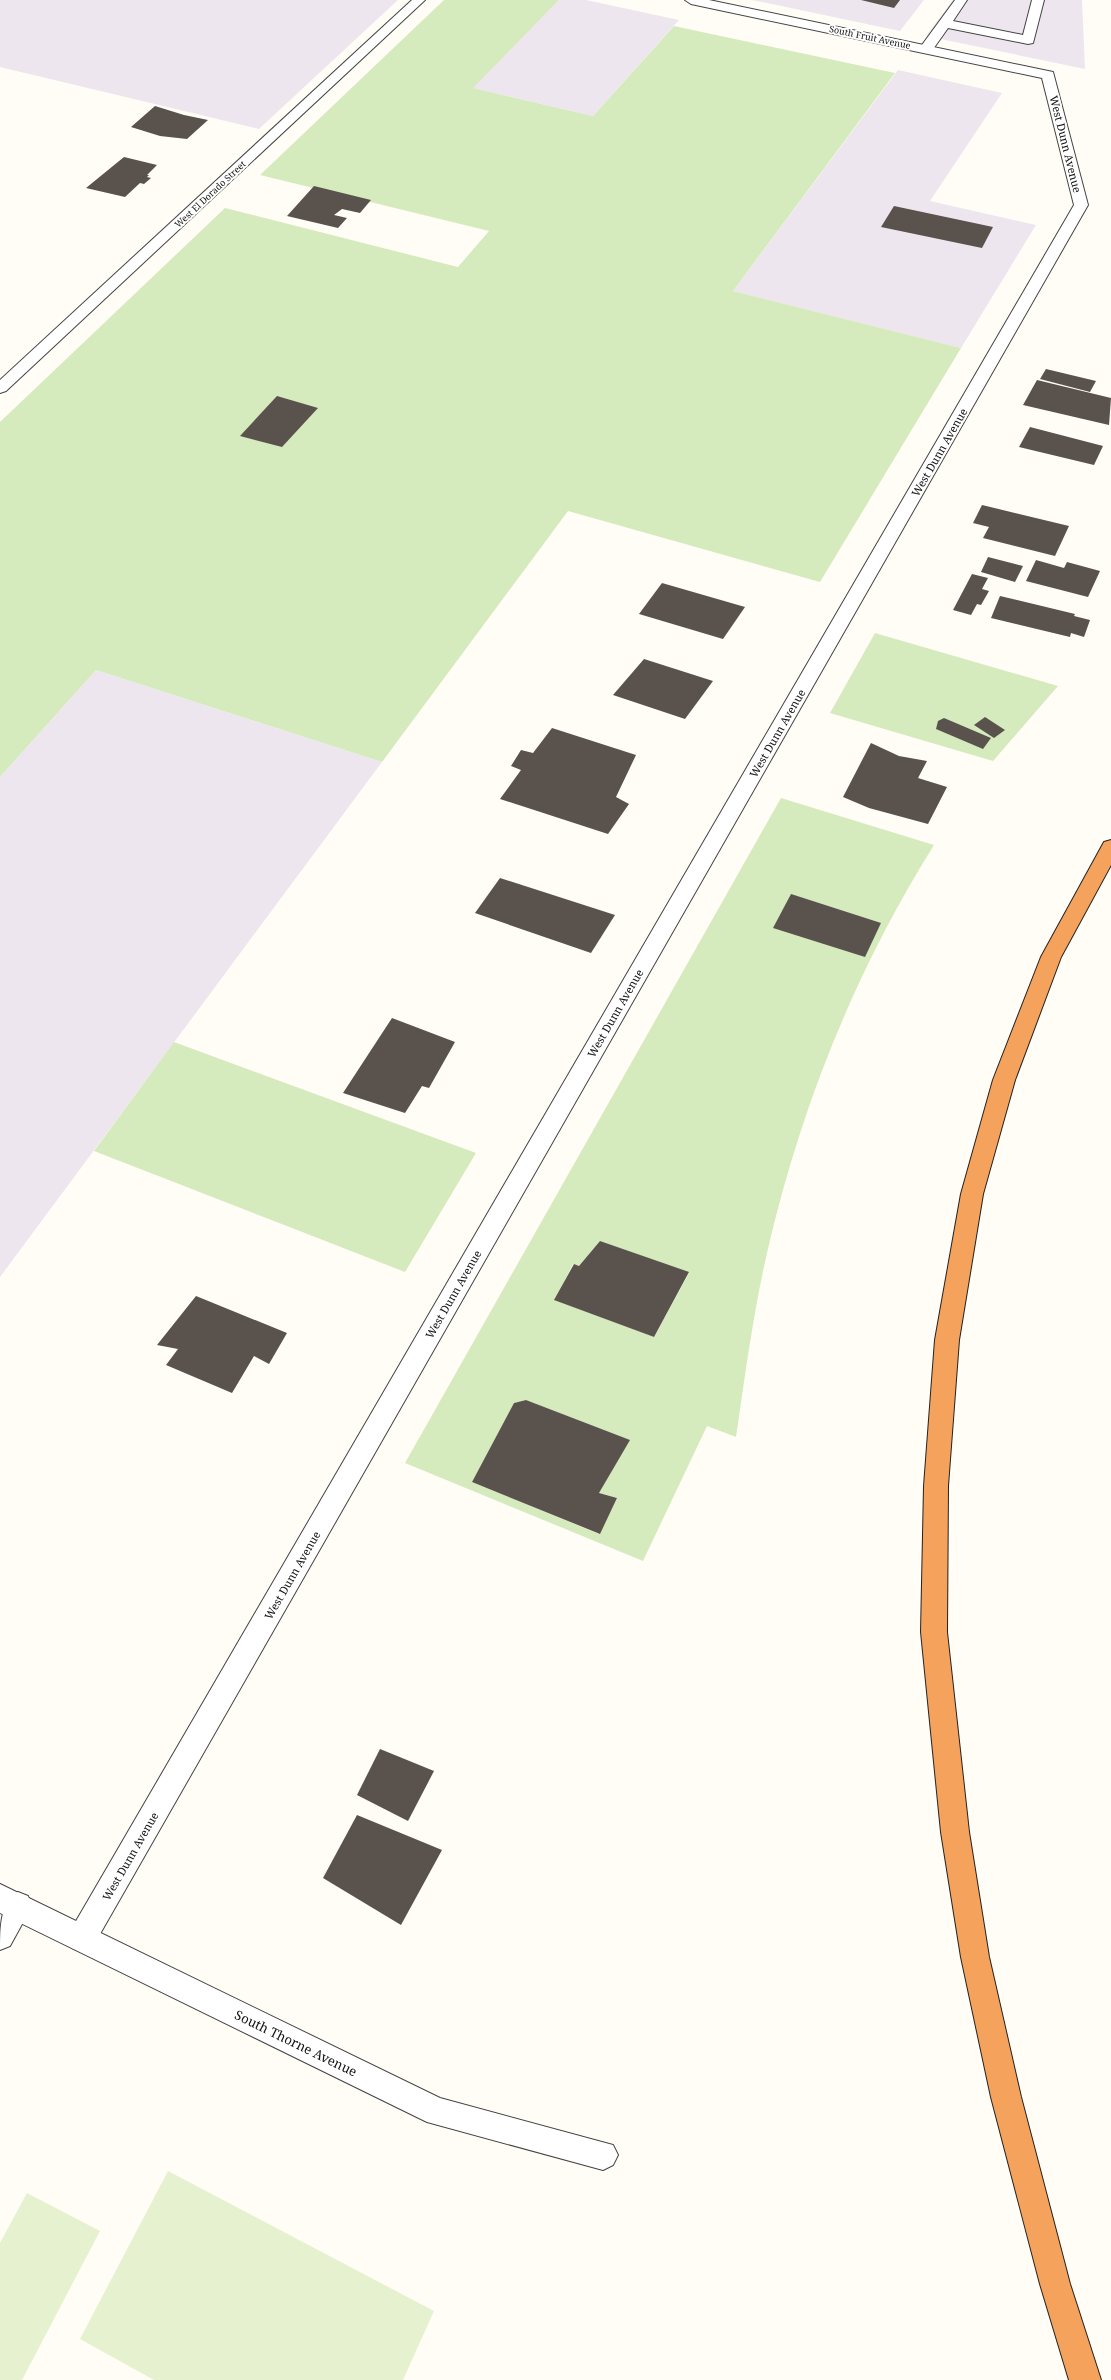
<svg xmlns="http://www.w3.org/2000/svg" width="1111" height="2380" viewBox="0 0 1111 2380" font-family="'Noto Serif',serif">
<rect width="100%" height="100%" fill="#fffdf5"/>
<!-- industrial -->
<g fill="#eee6ef">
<path d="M0,0H398L259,129L0,67Z"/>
<path d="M559,0H586L679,20L593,116L472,88Z"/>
<path d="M752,0H924L900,31Z"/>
<path d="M953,0H1082L1085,69L926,36Z"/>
<path d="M898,70L1002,93L930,201L1036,225L961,348L733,291Z"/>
<path d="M96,670L382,762L0,1277V777Z"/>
</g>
<!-- green -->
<g fill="#d5ebbd" fill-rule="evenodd">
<path d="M444,0H559L473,88L593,116L674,26L895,73L733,291L961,348L820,582L568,511L382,762L96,670L0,777V422L225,208L458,267L489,231L260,175Z"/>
<path d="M875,633L1058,686L993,761L830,713Z"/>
<path d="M781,798L934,845C855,971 800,1109 767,1253C753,1314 745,1376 736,1437L707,1426L643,1561L405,1463ZM600,1241L689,1273L654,1337L555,1300L573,1264L579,1266ZM526,1400L629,1440L599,1493L617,1498L599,1534L472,1482L514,1403Z"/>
<path d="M174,1042L476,1153L405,1272L94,1151Z"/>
</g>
<!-- pitch -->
<g fill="#e6f2cf">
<path d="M168,2171L434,2311L403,2380H154L80,2339Z"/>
<path d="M27,2193L100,2231L22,2380H0V2243Z"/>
</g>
<!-- building -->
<g fill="#5a524d">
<path d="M861,0H900L894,8Z"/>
<path d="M155,106L184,115L208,120L187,139L160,136L131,127Z"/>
<path d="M124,157L157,165L147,175H149L147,177L151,178L144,184L140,183L125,197L86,188Z"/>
<path d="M314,186L371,200L360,213L342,209L334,215L347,218L338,228L287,216Z"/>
<path d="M894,206L993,227L982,248L881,227Z"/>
<path d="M1046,369L1096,381L1090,392L1040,379Z"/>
<path d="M1037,380L1111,398L1109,425L1023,405Z"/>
<path d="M277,396L318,408L282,447L240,436Z"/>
<path d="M1030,427L1103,446L1094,465L1019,447Z"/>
<path d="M982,505L1069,526L1055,556L983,538L989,527L973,523Z"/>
<path d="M988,557L1023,566L1015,582L981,572Z"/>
<path d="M1036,560L1064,568L1067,562L1100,571L1088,597L1026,581Z"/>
<path d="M972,574L988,578L982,589L989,591L981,605L977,604L971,615L953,610Z"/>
<path d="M662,583L745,607L723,639L639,614Z"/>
<path d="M1000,596L1075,614L1074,616L1090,620L1084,637L1071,633L1070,637L991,618Z"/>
<path d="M644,659L713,681L685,719L613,695Z"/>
<path d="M985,717L1005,730L994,738L974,725Z"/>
<path d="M944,718L991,738L983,749L936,729L938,721Z"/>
<path d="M552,728L636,755L616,797L629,804L608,834L500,799L521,770L511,766L521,750L533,753Z"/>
<path d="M871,743L899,756L927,761L918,778L947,787L928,824L869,808L843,797Z"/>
<path d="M500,878L615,915L591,953L475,913Z"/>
<path d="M791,894L881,923L865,957L773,928Z"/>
<path d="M392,1018L455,1042L429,1088L422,1086L405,1113L343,1093Z"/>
<path d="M600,1241L689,1272L654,1337L554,1300L574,1264L579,1266Z"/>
<path d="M196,1296L287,1333L269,1364L254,1356L232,1393L166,1365L178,1349L157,1345Z"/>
<path d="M526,1400L630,1440L599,1493L617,1498L600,1534L472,1482L514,1403Z"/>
<path d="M380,1749L434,1771L408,1821L357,1795Z"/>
<path d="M357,1815L442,1850L401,1925L323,1878Z"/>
</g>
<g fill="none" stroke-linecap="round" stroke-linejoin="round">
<!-- service casing -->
<g stroke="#444" stroke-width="2">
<path id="service" d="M955,0H967L953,21L1023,35L1032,0H1044L1033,43L1028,44L948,28L931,52H921L919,49Z"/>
</g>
<!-- minor casing -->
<g stroke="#444" stroke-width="2">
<g id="minor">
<path d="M412,0H425L6,391L0,393V380Z"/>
<path d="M685,0H709L1053,72L1088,205L92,1948L82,1952L72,1948L68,1938L72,1928L1074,205L1042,78L691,4Z"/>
<path d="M18,1892L28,1896L32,1906L10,1946L0,1950C0,1928 0,1902 18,1892Z"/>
</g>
</g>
<!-- tertiary casing -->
<g stroke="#444" stroke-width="2">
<path id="tertiary" d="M0,1884L440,2098L613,2145L618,2155L613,2165L603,2170L427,2122L0,1913Z"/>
</g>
<!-- motorway casing -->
<g stroke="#222" stroke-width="2">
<path id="motorway" d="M1111,840V865L1061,957L1015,1080L983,1194L959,1340L948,1486L947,1632L969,1832L989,1957L1021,2097L1070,2284L1101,2380H1069L1040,2284L991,2097L961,1957L941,1832L921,1632L924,1486L935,1340L961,1194L993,1080L1041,957L1104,842Z"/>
</g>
<!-- service -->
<use href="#service" fill="#fff" fill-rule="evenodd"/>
<!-- minor -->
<use href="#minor" fill="#fff" fill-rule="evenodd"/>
<!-- tertiary -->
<use href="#tertiary" fill="#fff" fill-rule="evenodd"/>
<!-- motorway -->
<use href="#motorway" fill="#f5a25d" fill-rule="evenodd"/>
</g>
<g text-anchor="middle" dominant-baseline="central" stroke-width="4" stroke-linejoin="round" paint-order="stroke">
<!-- far-street labels -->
<g font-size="9" fill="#111" stroke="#fff">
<text transform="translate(870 37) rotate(12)">South Fruit Avenue</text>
<text transform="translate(210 194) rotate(-43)">West El Dorado Street</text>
</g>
<!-- street labels -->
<g font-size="11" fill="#111" stroke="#fff">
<text transform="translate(1066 144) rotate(76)">West Dunn Avenue</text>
<text transform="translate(939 452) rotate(-60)">West Dunn Avenue</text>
<text transform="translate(777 733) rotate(-60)">West Dunn Avenue</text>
<text transform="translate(615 1013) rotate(-60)">West Dunn Avenue</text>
<text transform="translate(453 1294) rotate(-60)">West Dunn Avenue</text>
<text transform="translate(292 1575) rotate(-60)">West Dunn Avenue</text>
<text transform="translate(130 1856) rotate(-60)">West Dunn Avenue</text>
</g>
<!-- near-street labels -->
<g font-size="13" fill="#111" stroke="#fff">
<text transform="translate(296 2043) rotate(26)">South Thorne Avenue</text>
</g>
</g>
</svg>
